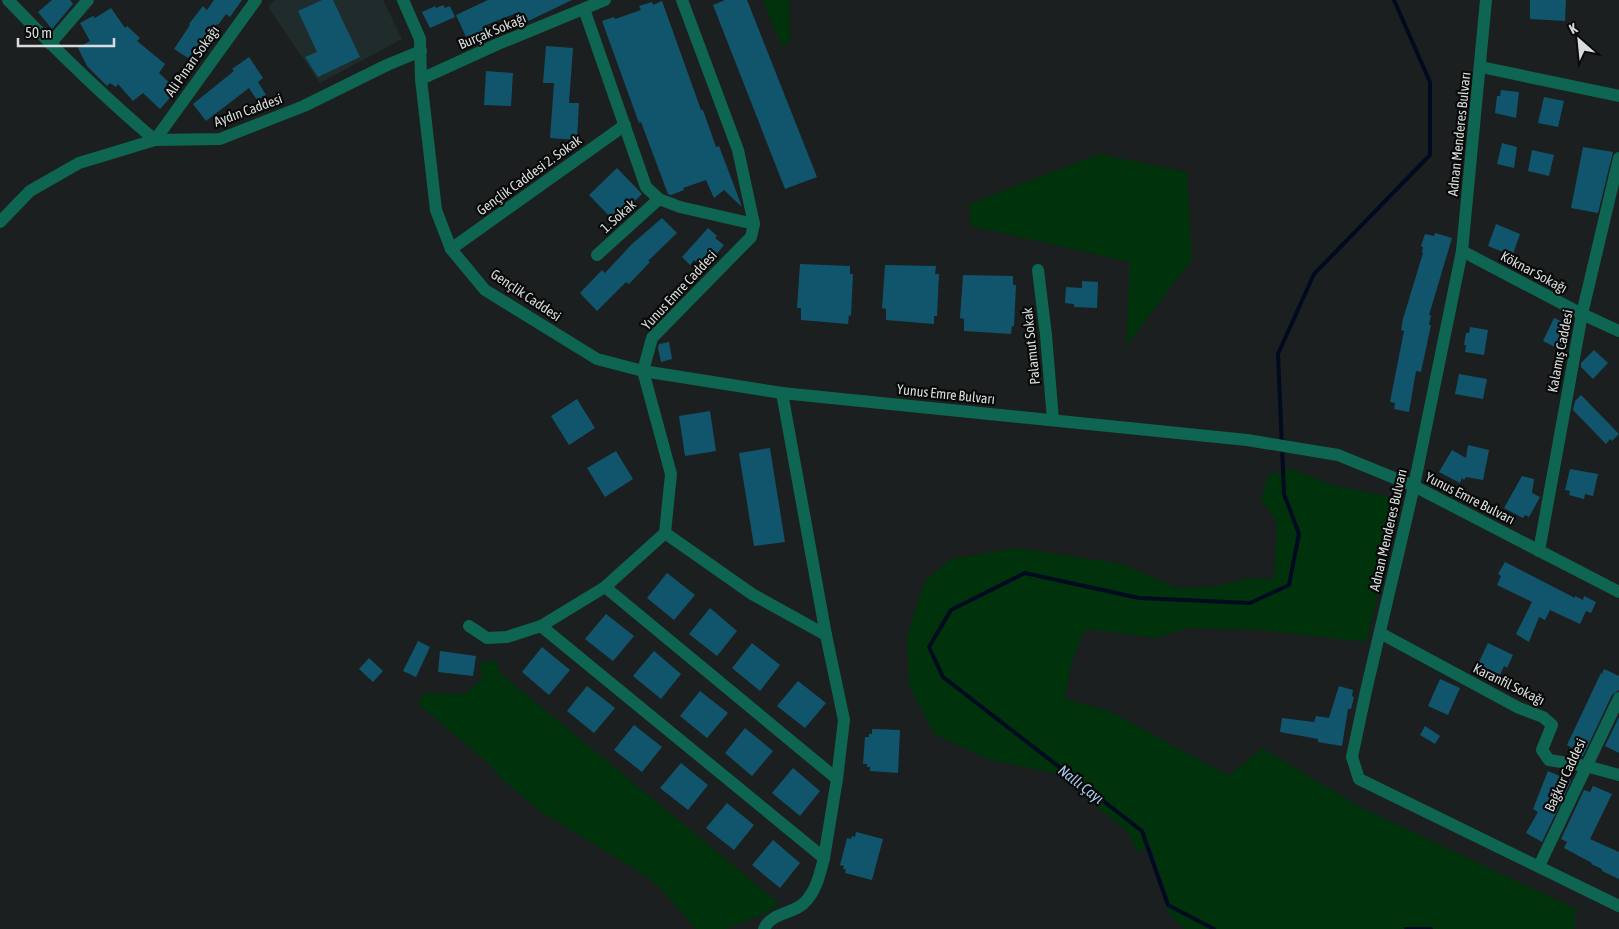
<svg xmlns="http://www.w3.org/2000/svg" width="1619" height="929" viewBox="0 0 1619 929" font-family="'Asap Condensed',sans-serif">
<rect width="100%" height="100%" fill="#1c1f20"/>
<!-- built -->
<path fill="#202b2b" d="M275,0H383L402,39L320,83L268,7Z"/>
<!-- green -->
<g fill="#00330b">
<path d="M763,0H789L790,40L782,47Z"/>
<path d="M1099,154L1187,172L1192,260L1126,346L1130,262L971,226L969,204Z"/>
<path d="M1291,469L1332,485L1391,497L1384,569L1366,642L1262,630L1188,628L1157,638L1085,629L1071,664L1065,699L1109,711L1229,776L1262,748L1362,808L1576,909L1574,929H1184L1165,909L1170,903L1150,844L1138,853L1127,831L1055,773L990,760L934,734L909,685L907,636L925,581L951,559L1017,548L1123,564L1176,588L1213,587L1249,578L1274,579L1277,522L1261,500L1268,475Z"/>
<path d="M497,660L499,672L779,903L767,913L726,929H696L659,887L644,875L540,811L503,780L487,762L418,704L425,693L466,694L482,679L480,663Z"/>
</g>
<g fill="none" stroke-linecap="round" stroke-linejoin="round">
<!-- stream -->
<g stroke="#000b20" stroke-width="4">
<path d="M1214,929L1168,905L1142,831L943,677L929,647L951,610L1025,573L1139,598L1250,603L1289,585L1299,534L1284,494L1278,354L1314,274L1430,155V82L1394,0"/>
<path d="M1406,929H1431"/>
</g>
</g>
<!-- building -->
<g fill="#11556c">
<path d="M52,0H70L73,4L52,29L38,12Z"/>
<path d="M214,0H242L230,17L226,14L218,25L217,24L204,40L206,41L193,61L174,49L190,25L189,24L203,6L207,10Z"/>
<path d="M322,0H333L360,57L318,77L305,57L317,52L298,11Z"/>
<path d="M488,0H572L522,24L519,16L516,17L514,14L484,26L489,38L473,45L469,35L466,37L456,15Z"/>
<path d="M725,0H747L817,177L785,189L713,5Z"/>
<path d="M1530,0H1566L1565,21L1530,19Z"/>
<path d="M662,1L701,110H703L716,147L719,146L742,207L724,190L714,198L706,180L683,188L684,190L671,195L668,194L641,122L639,123L602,21L614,17L615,19L641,10L639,6L652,2L653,5Z"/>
<path d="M443,5L445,8L450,6L455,17L430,28L422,12L435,6L436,8Z"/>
<path d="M111,8L125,28L127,26L140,38L137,41L165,64L159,73L177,90L160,109L143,93L133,101L118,84L116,87L110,83L107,86L87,66L78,48L90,41L80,23L93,16L95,18Z"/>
<path d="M546,46L573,48L569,103H579L577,140L550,138L554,83H543Z"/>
<path d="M249,57L263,78L258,82L266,95L257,100L249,88L206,121L193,104L234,71L232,69Z"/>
<path d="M486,71L513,73L511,106L484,105Z"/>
<path d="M1501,90L1519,92L1516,118L1495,113L1497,96H1500Z"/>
<path d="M1544,97L1564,101L1558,127L1538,123Z"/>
<path d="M1502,143L1517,147L1514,168L1497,164Z"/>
<path d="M1583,147L1613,152L1598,213L1571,208Z"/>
<path d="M1532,150L1554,155L1549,176L1528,171Z"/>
<path d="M617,168L642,194L614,221L589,195Z"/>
<path d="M662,218L677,233L648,261L650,262L629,284L626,282L597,311L580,293L602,270L605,273L631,245Z"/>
<path d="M1496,224L1520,234L1513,254L1504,251L1503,252L1488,246Z"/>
<path d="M708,228L717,236L715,238L724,245L705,268L694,260L690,265L682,257Z"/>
<path d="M1435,233L1452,238L1429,315H1431L1429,325H1431L1421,372L1416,371L1409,412L1394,409L1395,403L1390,402L1404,331L1401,330L1403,319L1423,253H1422L1423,247L1421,246L1425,234L1434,236Z"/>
<path d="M800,264L850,266V274H853L851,316L849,315L848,324L801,320V308H797Z"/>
<path d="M885,265L936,266L935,274H939L937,316H934V324L886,320V309L882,308Z"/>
<path d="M963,275L1013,276V285H1016L1014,326H1012L1011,334L964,331V319L960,318Z"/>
<path d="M1082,281L1098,282L1097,308L1074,307V304L1065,303L1066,287L1082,288Z"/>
<path d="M1554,318L1572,326L1570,336L1563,351L1543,341Z"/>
<path d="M1470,327L1488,330L1484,355L1465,352L1466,345H1464L1466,333H1469Z"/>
<path d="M669,342L672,359L661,362L658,348L659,344Z"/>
<path d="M1594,350L1608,363L1593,379L1581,367V363Z"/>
<path d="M1459,374L1487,379L1483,399L1455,394Z"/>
<path d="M1581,395L1619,434L1612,441L1610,439L1606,444L1573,410L1575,401Z"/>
<path d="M577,399L595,428L569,445L551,416Z"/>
<path d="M710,411L716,451L685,456L679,416Z"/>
<path d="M1468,445L1489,450L1483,480L1466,477L1464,480L1462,478L1460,483L1439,472L1452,450L1466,458Z"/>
<path d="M770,448L785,542L754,546L739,453Z"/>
<path d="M616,451L633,479L605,497L587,468Z"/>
<path d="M1570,469L1598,474L1593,496L1585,494L1584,499L1569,495L1570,491L1565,490Z"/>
<path d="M1522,476L1534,479L1532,493L1540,497L1529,517L1525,515L1523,518L1504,508Z"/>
<path d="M1505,562L1575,598V596L1583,600L1584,596L1596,602L1591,613L1586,611L1580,624L1550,610L1545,620L1539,617L1529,642L1516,634L1532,602L1497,585L1501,576L1498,574Z"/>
<path d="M667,573L695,595L674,620L647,598Z"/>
<path d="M710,608L737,631L717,656L689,634Z"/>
<path d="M606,614L634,636L613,661L585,639Z"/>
<path d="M418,641L430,647L416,677L403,671Z"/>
<path d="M752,643L780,665L760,691L732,668Z"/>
<path d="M1488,643L1513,655L1507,668L1504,666L1500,675L1478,664Z"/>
<path d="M542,647L570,670L549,695L522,672Z"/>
<path d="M440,651L476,656L473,676L438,672Z"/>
<path d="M654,651L681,674L661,699L633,676Z"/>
<path d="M369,658L383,671L373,682L359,669Z"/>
<path d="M1604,669L1619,676V690L1612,695L1583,756L1581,757L1572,755H1570L1574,749L1567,745L1601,673L1602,674Z"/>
<path d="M1440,679L1460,688L1448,715L1428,706Z"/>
<path d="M798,681L826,703L805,728L777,706Z"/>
<path d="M587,686L615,708L594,733L567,711Z"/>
<path d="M1339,686L1353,690L1352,696L1354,697L1351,709H1348L1342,746L1318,742V739L1280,732L1282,718L1314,722L1316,716L1329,718Z"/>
<path d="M700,691L728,713L707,738L680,716Z"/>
<path d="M1619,717V753L1605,746Z"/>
<path d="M634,725L662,747L642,772L614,750Z"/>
<path d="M1425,726L1440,736L1435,744L1420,735Z"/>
<path d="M745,728L773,751L752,776L725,753Z"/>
<path d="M872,729L900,730L898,773L870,771V767H867V764H863L865,737H869V734H872Z"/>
<path d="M681,763L708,785L688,810L660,788Z"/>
<path d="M793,768L820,791L800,816L772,793Z"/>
<path d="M1548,771L1571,781L1542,842L1526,833L1538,812L1533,809Z"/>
<path d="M1593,786L1612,794L1590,839L1619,852V879L1602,871V869L1591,864L1592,863L1564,848L1567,842L1561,839L1584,790L1590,792Z"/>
<path d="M727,803L754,825L734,850L706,828Z"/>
<path d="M856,832L883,839L872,880L845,873L846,869H843L844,866L840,865L847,838L851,839L852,836L855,837Z"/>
<path d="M773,840L800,863L780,888L752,865Z"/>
</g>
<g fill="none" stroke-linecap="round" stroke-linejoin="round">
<!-- minor -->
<g stroke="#0d6552" stroke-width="12">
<path d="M8,0C55,49 103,96 155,140L220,139L304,106L387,65L421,51"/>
<path d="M403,0L420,39L421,79L436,210L451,249L485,290L597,359L643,371L782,393L1247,440L1338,455L1414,486L1619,592"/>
<path d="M1486,0L1462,251L1414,486L1366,691L1352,757L1359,779L1619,906"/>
<path d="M584,9L646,187L659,199L680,207L754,224"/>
<path d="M50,44L88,0"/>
<path d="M1481,67L1619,96"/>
<path d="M421,79L498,44L605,0"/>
<path d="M0,222L30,191L79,163L155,140L256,0"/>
<path d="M451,249L625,125"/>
<path d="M1462,251L1582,314L1619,331"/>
<path d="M597,255L659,199"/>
<path d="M1038,270L1046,335L1053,420"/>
<path d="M665,533L752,594L826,635"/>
<path d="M1539,551L1582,314L1619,158"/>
<path d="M605,587L837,779"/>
<path d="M469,626L487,638L507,637L541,626L605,587L665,533L671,474L643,371L652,338L751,237L754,224L738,150L682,0"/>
<path d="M541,626L824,858L837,779L844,720L826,635L782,393"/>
<path d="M1380,633L1519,708L1543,717L1552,725L1542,750L1549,760L1586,766L1619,775"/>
<path d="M1539,866L1619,698"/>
<path d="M764,929C771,912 796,914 806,901C817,889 820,873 824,858"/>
</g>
</g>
<g text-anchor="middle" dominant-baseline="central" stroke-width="4.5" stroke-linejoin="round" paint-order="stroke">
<!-- street labels -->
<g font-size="14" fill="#d9dcdc" stroke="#080909">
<text transform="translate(492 31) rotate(-23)">Burçak Sokağı</text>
<text transform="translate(192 61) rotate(-55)">Ali Pınarı Sokağı</text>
<text transform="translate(248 110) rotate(-20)">Aydın Caddesi</text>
<text transform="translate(1459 134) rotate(-84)">Adnan Menderes Bulvarı</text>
<text transform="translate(529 175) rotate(-36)">Gençlik Caddesi 2. Sokak</text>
<text transform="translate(618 216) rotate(-42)">1. Sokak</text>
<text transform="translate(1534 272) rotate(28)">Köknar Sokağı</text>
<text transform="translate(679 290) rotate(-47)">Yunus Emre Caddesi</text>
<text transform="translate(526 295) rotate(34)">Gençlik Caddesi</text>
<text transform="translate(1031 346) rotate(-96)">Palamut Sokak</text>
<text transform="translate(1560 351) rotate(-79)">Kalamış Caddesi</text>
<text transform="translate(946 394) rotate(6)">Yunus Emre Bulvarı</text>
<text transform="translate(1470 498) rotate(27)">Yunus Emre Bulvarı</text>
<text transform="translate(1388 530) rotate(-77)">Adnan Menderes Bulvarı</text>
<text transform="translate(1509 684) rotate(26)">Karanfil Sokağı</text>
<text transform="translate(1565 775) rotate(-65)">Bağkur Caddesi</text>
</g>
<!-- water labels -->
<g font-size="15" font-style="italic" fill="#adccf1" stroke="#080909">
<text transform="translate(1081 784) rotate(38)">Nallı Çayı</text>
</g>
</g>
<!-- north arrow -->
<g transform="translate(1579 40) rotate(333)" stroke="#080909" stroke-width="4" paint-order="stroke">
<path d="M0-4L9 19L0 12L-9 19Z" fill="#d9dcdc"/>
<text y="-8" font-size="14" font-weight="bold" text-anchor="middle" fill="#d9dcdc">K</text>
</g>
<!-- scale -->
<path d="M18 38v8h96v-8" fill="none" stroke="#d9dcdc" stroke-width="2.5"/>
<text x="25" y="38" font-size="15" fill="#d9dcdc" stroke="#080909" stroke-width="4" paint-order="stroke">50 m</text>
</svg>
